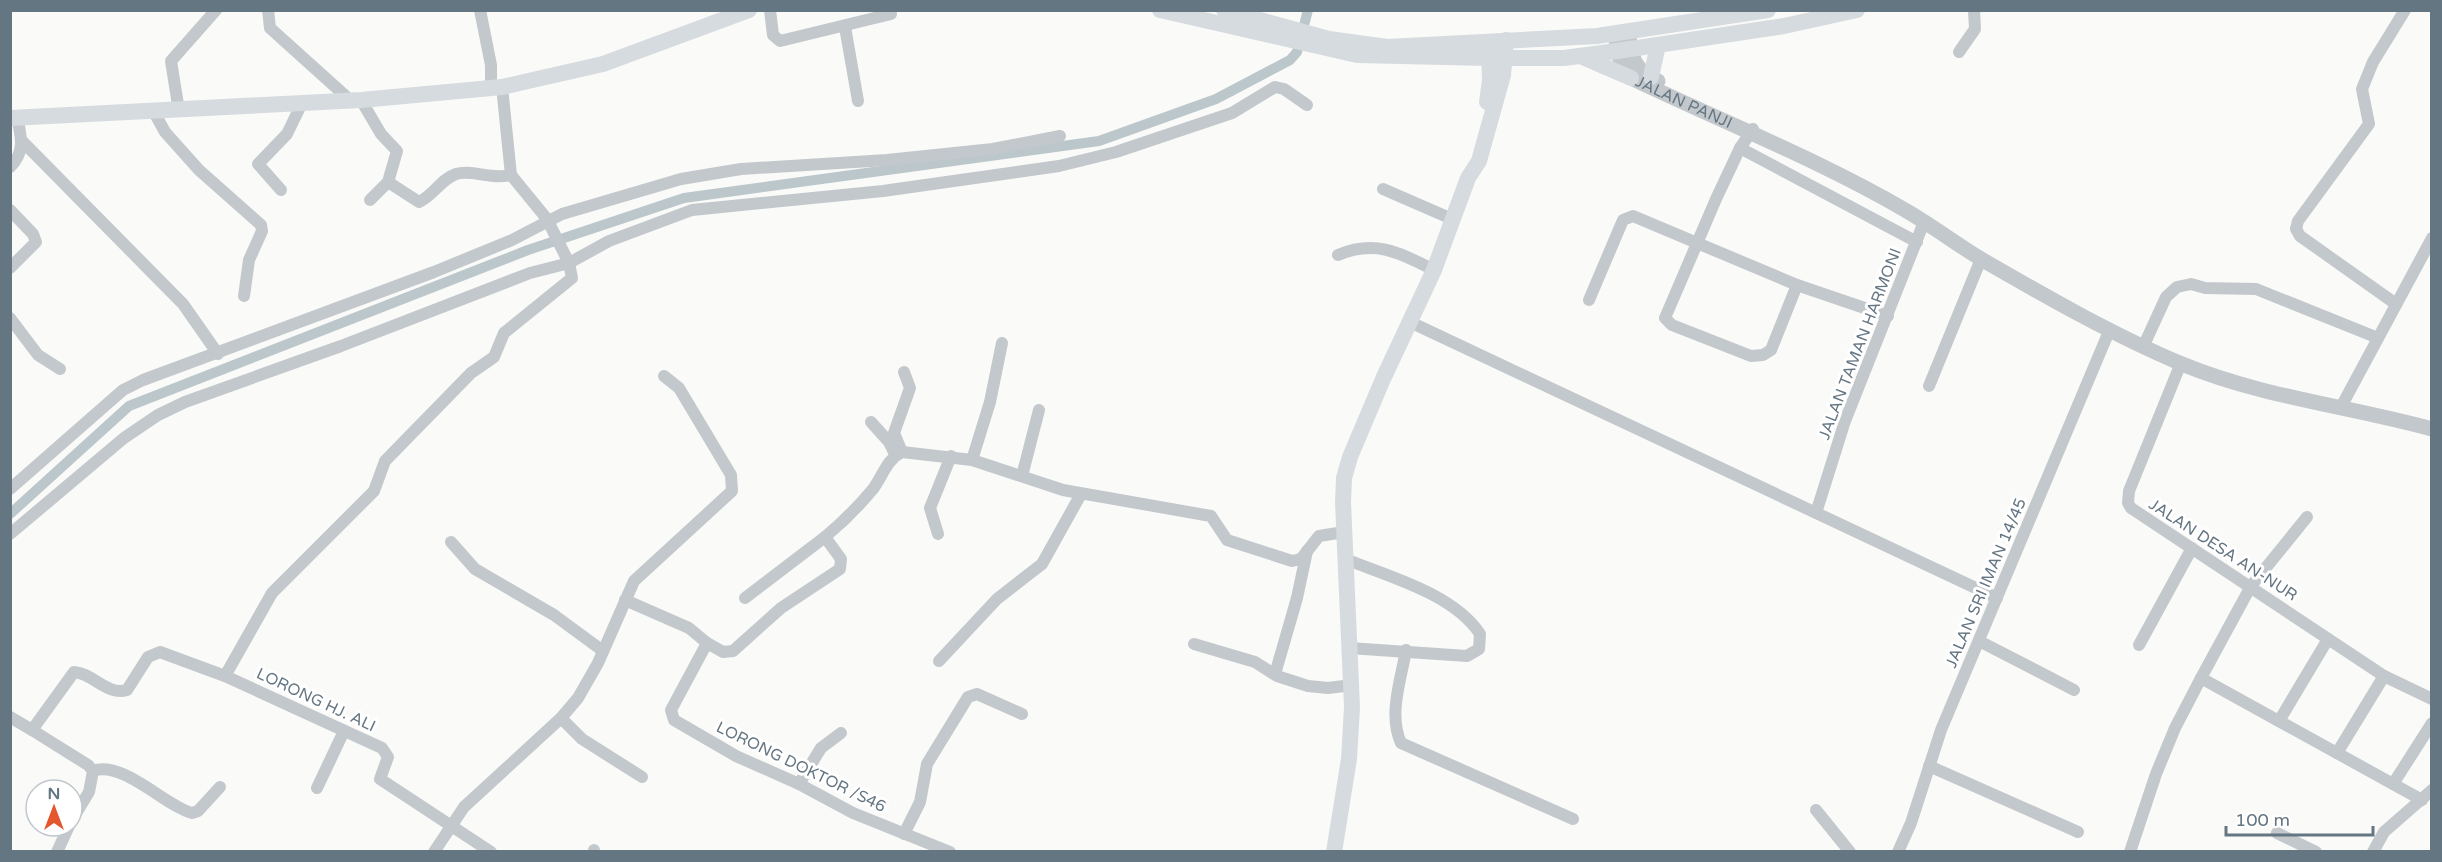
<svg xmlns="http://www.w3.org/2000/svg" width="2442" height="862" viewBox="0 0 2442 862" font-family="'Varela Round',sans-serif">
<rect width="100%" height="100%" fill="#fafaf8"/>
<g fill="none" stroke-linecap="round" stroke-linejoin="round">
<!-- canal -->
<path stroke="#bbc7cb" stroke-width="10" d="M10,514L129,406L528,250L684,198L1099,141L1216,99L1290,60L1297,52L1308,10"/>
<!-- minor -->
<g stroke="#c3c8cc" stroke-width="12">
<path d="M268,10L270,28L350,100"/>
<path d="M480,10L491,65V89"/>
<path d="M770,10L773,35L780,41L891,14"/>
<path d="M845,27L858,101"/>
<path d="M1959,52L1975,29L1974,10"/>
<path d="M361,100L381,134L397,151L388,182L370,200"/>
<path d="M179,111L171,61L216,10"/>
<path d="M154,112L165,132L199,170L261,225L262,231L249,260L244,296"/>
<path d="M1753,129L1740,148L1716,199L1665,318L1672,325L1751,356L1763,355L1771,350L1797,285"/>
<path d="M22,141L183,304L218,354"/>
<path d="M1740,148L1917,242"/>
<path d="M10,167C26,152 21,136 17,117"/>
<path d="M388,182L419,202C433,196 441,179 456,174C471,169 491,180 511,175"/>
<path d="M1383,189L1452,219"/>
<path d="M281,190L258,164L287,134L302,103"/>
<path d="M10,210L33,234L36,242L10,268"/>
<path d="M1338,255C1376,239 1400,253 1434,270"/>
<path d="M1589,300L1623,220L1633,216L1797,285L1888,316"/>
<path d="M2396,304L2300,236L2296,229L2298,221L2369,124L2362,89L2373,62L2405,10"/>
<path d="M10,318L38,355L60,369"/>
<path d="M1410,322L1997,598"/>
<path d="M2144,345L2166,297L2177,287L2191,284L2205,288L2256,289L2378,338"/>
<path d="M2181,363L2129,491L2128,503L2131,508L2384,676L2432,699"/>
<path d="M1929,386L1981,259"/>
<path d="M2341,407L2432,238"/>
<path d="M871,422L889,442L895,454"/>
<path d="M902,452L894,433L910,388L904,372"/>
<path d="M972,460L990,402L1002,343"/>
<path d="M1022,476L1039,410"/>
<path d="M10,489L123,390L143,380L434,272L512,240L562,214L681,179L741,169L887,160L993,149L1060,136"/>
<path d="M1816,513L1845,421L1924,222"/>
<path d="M10,534L124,438L158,415L185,402L341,346L530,273L569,263L609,241L692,210L883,191L1059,166L1116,152L1232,113L1275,87L1284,89L1307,105"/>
<path d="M938,534L930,508L951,456"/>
<path d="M451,542L475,569L554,615L603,651"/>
<path d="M1345,559C1388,576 1454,594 1480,634L1479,649L1467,656L1349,648"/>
<path d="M745,598L825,537"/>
<path d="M625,600L689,628L707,643L671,710L674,720L736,756L799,784L853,813L950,852"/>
<path d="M1979,641L2074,690"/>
<path d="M707,643L723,652L733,651L781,608L840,569L841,559L825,537C843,522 858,507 873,489C883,476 886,460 902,452L972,460L1063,490L1211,516L1227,540L1292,561L1301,559L1319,536L1344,532"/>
<path d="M1194,644L1255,662L1277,676L1308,686L1328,688L1352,685"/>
<path d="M2139,645L2192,548"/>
<path d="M1406,650C1401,680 1388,714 1401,743L1573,819"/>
<path d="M939,661L997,599L1042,564L1081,494"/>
<path d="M1275,674L1297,598L1307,551"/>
<path d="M225,676L272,593L374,491L385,461L471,373L494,357L504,333L572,278L569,263L547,219L511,175L502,87"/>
<path d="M2201,678L2422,800"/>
<path d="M10,717L32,730"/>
<path d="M561,718L582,739L642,777"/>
<path d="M2279,721L2328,639"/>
<path d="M2337,753L2384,676"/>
<path d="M1929,766L2078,832"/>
<path d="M93,771C123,760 165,806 192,813L198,811L220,787"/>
<path d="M799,784L821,748L841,733"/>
<path d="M2393,784L2432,723"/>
<path d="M317,788L344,731"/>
<path d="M1816,810L1850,852"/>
<path d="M72,820L89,792L93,771L88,765L32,730L74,672C93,673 107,696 127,690L148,657L160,652L225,676L382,748L388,757L380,779L491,852"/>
<path d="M2277,833L2316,852"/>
<path d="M904,834L920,802L927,764L968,697L977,694L1022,714"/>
<path d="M57,852L69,826"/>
<path d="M434,852L464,807L561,718L578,698L598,663L634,581L732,491L731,475L679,388L664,376"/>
<path d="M594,852V850"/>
<path d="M1898,852L1911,823L1941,730L2110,329"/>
<path d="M2130,852L2156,774L2175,728L2201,678L2251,586L2307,517"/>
<path d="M2373,852L2384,832L2432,790"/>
</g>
<!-- tertiary -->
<g stroke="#c3c8cc" stroke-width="15">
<path d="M1628,32C1633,59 1632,68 1658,81"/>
<path id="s1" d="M1616,41L1621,65L1631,78C1723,122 1817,159 1905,210C1931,225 1955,243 1981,259C2045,296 2113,335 2182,364C2262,397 2348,406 2432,429"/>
</g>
<!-- secondary -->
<g stroke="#d6dbdf" stroke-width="16">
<path d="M1160,10L1357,55L1489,58H1564L1617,51L1784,26L1857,10"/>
<path d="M1224,10L1329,39L1387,47L1597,36L1768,10"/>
<path d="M1580,56L1631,78"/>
<path d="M1651,77L1658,45"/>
<path d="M1487,102L1490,80L1489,47"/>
<path d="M10,118L361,100L502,87L603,64L749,10"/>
<path d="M1334,852L1349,759L1352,707L1343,502L1344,478L1350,457L1383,379L1434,270L1468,178L1479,161L1503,75L1506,40"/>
</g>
</g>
<g text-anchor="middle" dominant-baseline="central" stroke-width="6" stroke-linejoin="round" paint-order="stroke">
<!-- street labels -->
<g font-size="16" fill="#657683" stroke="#fff">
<text stroke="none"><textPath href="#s1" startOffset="99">JALAN PANJI</textPath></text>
<text transform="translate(1860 344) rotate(-69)">JALAN TAMAN HARMONI</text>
<text transform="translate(2223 550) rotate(33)">JALAN DESA AN-NUR</text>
<text transform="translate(1986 583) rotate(-67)">JALAN SRI IMAN 14/45</text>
<text transform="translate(316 700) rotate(25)">LORONG HJ. ALI</text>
<text transform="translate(801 767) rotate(26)">LORONG DOKTOR /S46</text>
</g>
</g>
<!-- border -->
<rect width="2442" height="862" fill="none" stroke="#657683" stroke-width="24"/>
<!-- north arrow -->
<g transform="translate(54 808)"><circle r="28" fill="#ffffff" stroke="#c1c8cd" stroke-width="1.5"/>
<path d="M0-4.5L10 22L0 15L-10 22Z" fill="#e4572e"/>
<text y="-9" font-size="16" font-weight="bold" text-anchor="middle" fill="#657683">N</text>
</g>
<!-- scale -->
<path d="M2226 826v9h147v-9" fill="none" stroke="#657683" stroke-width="3"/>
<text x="2235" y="826" font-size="18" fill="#657683" stroke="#ffffff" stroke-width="4.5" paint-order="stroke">100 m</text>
</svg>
